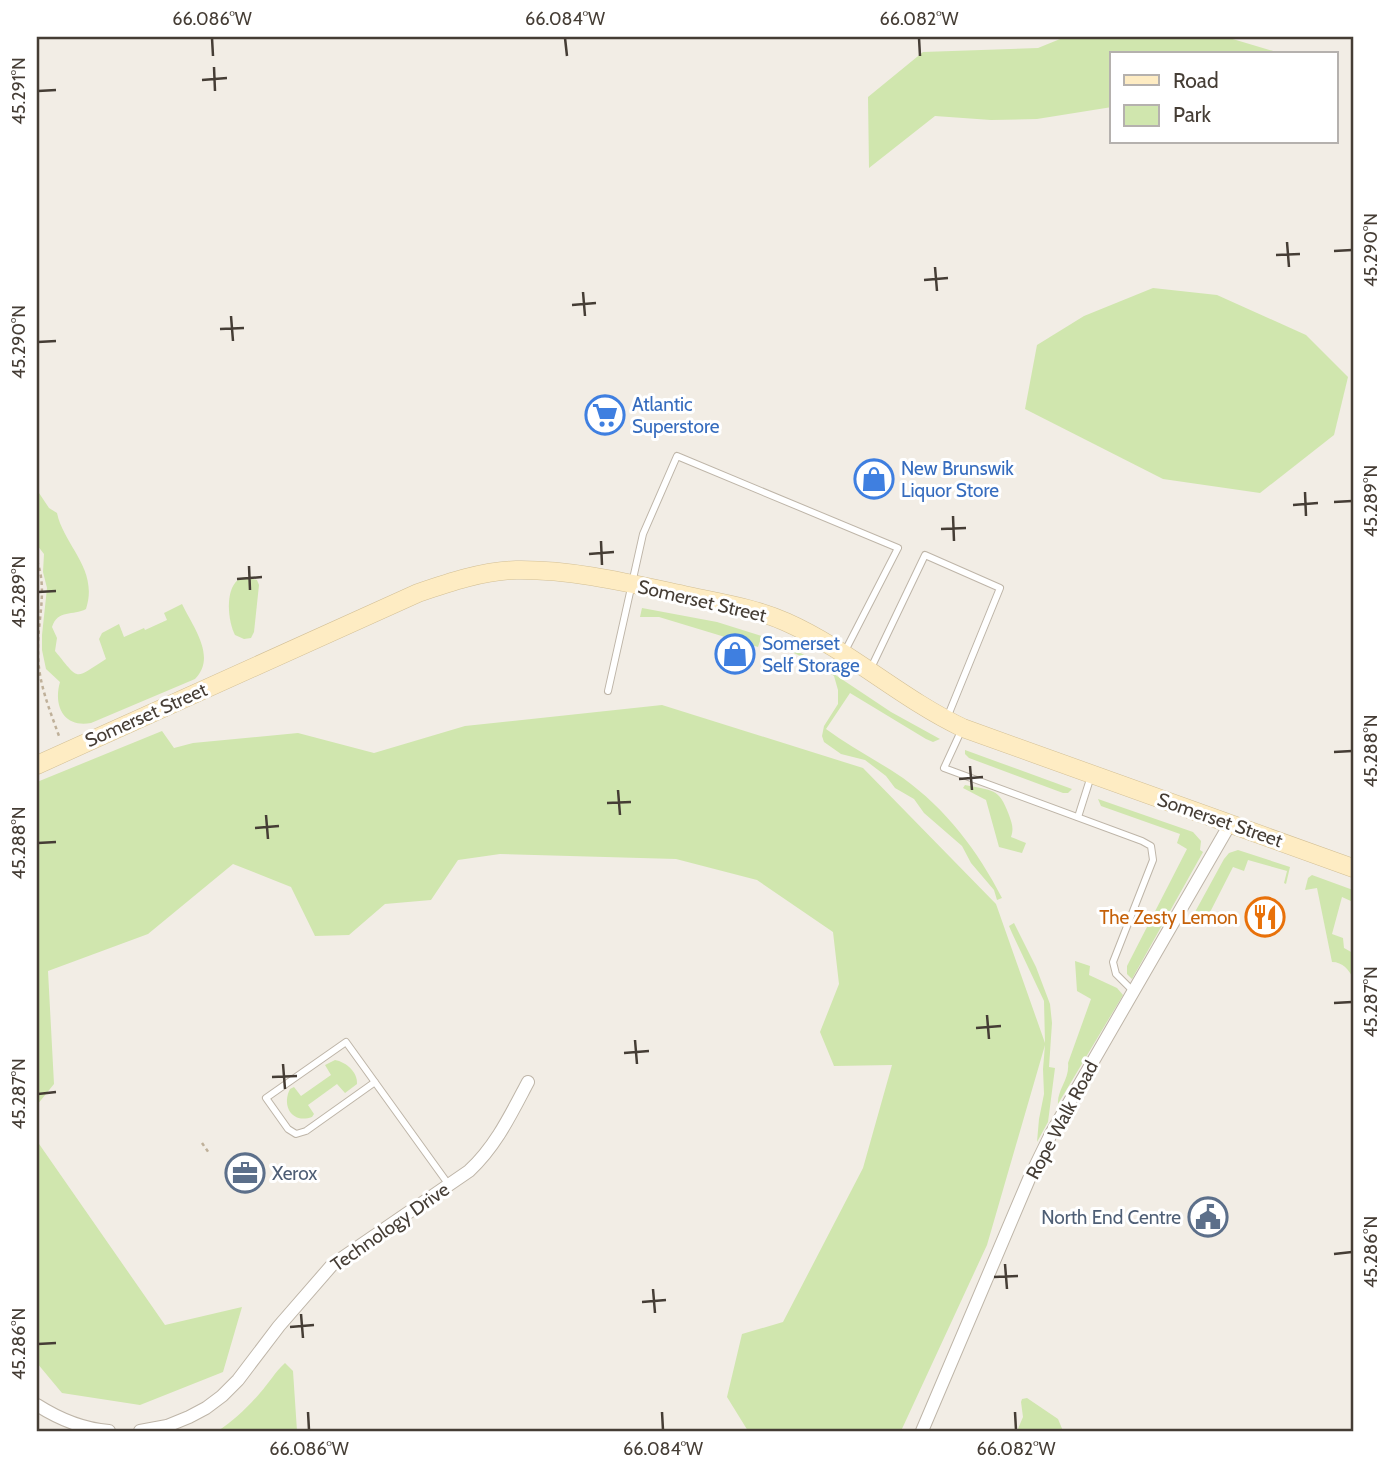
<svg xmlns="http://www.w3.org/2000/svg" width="1390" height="1468" viewBox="0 0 1390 1468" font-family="Cabin,sans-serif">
<rect width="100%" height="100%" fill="#f2ede5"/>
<!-- green -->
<g fill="#d0e6ae">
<path d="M1065,37H1226L1283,54H1112V107L1037,119L991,120L935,116L869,168L868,97L923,52L1038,48Z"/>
<path d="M1153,288L1217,295L1306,335L1348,377L1334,435L1260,493L1163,479L1025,409L1037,345L1084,316Z"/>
<path d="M37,490L49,508L57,513C64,546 99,569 86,609C73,616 58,609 52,627L57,638L55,651C80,681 73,680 106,659L99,639L102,633L119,624L124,637L144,628L145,630L167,620L164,613L182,604C193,627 217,657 195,679L91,723C64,728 53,706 60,682L46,669L42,650V635L47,588L43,572L44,554L37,545Z"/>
<path d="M244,577L257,580L259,585L254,632L251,638L244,639L235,635C227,620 224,582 244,577Z"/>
<path d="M642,608L717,622L778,641L810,658L891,712L940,739L933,742L926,739L850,693L826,729C850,747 878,761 903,778C946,809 978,851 1002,898L997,900L994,890L971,863L962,846L924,813L914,799L895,788L886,776L865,760L841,754L824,742L822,736L824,726L838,704V690L834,676L809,660L761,638L758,647L659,617H640Z"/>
<path d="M662,705L863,768L996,904L1045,1043L1044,1001L1012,933L1009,926L1014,923L1036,967L1050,1004L1052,1023L1049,1067L1055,1068L1048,1122L1037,1142L1039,1119L1044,1094L1043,1069L1045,1045L987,1245L901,1431H748L727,1397L742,1334L783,1322L863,1168L892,1065L834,1066L820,1032L839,984L833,932L757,880L676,859L500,854L458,860L431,900L385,904L349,935L315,936L291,887L233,864L148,934L48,971L54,1084L37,1105V782L162,731L174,748L193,743L298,733L374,753L465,726Z"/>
<path d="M965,750L1072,789L1068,793H1063L969,758L965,754Z"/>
<path d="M965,785C992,791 999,787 1009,815C1012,824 1014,828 1011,837L1026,843L1022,853L999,847L986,800L963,788Z"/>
<path d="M1098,799L1193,832L1201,841L1200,850L1203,852L1132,979L1127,974V966L1187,849L1177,843L1180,834L1101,806Z"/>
<path d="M1238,850L1290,867L1286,884L1284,883L1287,871L1248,860L1244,871L1233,867L1203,926C1197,923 1195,919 1195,912L1224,859L1229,853Z"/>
<path d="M1312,875L1353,890V902L1342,897L1332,934L1343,938L1344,948L1353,953V978C1349,970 1343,962 1332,962L1317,888L1305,890L1308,878Z"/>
<path d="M1075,961L1090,966L1089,975L1117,988L1123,995L1058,1104C1057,1090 1070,1079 1068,1063L1091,999L1077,991Z"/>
<path d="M335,1060C346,1062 358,1072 357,1084L345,1093L337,1084L308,1105L314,1114L312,1117C293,1124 281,1107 290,1089L294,1087L301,1096L331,1075L325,1065Z"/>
<path d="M37,1141L165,1325L242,1307L223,1372L140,1405L62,1393L37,1363Z"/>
<path d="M285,1363L293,1371L297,1431H218C234,1420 247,1408 260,1393C269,1383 275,1372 285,1363Z"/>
<path d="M1027,1398L1058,1419L1063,1431H1017L1023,1417L1021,1402L1022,1399Z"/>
</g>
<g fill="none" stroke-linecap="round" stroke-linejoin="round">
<!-- service casing -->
<g stroke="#beb5a8" stroke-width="8">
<g id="service">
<path d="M871,668L925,555L1000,588L947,718"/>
<path d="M608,691L643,534L677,456L898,548L844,653"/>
<path d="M962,729L944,768L1142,841L1151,846L1153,860L1113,962L1116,974L1133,991"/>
<path d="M1078,817L1091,776"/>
<path d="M375,1082L306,1131L296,1134L288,1129L266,1098L346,1042L449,1185"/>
</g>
</g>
<!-- minor casing -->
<g stroke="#beb5a8" stroke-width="14">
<g id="minor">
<path d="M37,1405C59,1419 83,1429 109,1431"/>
<path d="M140,1431L167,1426L189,1417L206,1408L222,1396L238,1380L279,1326L332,1265L469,1171C496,1146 511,1114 528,1082"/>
<path d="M922,1431L1029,1179L1051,1134L1230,824"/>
</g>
</g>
<!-- secondary casing -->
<g stroke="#d2bf95" stroke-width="19">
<path id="secondary" d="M37,765L418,593C450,582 483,571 516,570C573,569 633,584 689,596C721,603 755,608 786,622C849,650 900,698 963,728L1353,868"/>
</g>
<!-- path -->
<g stroke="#bfb099" stroke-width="2.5" stroke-dasharray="3.5 3.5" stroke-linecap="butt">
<path d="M37,561C48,591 37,621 38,652C38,682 49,708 59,736"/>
<path d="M202,1143L209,1153"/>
</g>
<!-- service -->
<use href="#service" stroke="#fff" stroke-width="6"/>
<!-- minor -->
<use href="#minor" stroke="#fff" stroke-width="12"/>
<!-- secondary -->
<use href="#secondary" stroke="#feecc3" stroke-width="18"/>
</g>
<!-- ticks -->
<path fill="none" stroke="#453d35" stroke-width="2.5" d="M212,38L213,56M565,38L567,56M919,38L920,56M214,67L215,91M202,80L227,78M38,91L56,90M1287,242L1289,267M1334,251L1352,250M1276,255L1300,254M935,267L937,291M924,280L948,278M583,292L585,316M572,305L596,303M231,316L233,341M220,329L244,328M38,342L56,341M1305,492L1306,516M1334,502L1352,501M1293,505L1318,503M953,516L954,541M941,529L966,528M601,541L602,565M589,554L614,552M249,566L250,590M237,579L262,577M38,592L56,591M1334,752L1352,751M970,766L972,790M959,779L983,777M618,790L620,815M607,803L631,802M266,815L268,839M255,828L279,826M38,843L56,842M1334,1003L1352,1002M987,1015L989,1039M976,1028L1001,1026M635,1040L637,1064M624,1053L649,1051M283,1064L285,1089M272,1077L297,1076M38,1094L56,1092M1334,1254L1352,1252M1005,1264L1007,1289M994,1277L1018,1276M653,1289L655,1313M642,1302L666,1300M301,1314L303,1338M290,1327L314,1325M38,1344L56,1343M308,1412L309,1430M662,1412L663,1430M1015,1412L1016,1430"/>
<!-- icons -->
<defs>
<g id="supermarket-ring" transform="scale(2.0125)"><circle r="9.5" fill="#fff" stroke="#3f7fe0" stroke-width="1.5"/><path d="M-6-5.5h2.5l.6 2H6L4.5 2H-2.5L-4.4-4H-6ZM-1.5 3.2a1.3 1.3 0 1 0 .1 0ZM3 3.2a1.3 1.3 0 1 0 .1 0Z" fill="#3f7fe0"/></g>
<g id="shop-ring" transform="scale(2.0125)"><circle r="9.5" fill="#fff" stroke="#3f7fe0" stroke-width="1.5"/><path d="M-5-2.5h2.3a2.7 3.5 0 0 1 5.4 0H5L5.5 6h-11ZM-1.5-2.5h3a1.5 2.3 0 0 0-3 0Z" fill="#3f7fe0"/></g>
<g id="restaurant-ring" transform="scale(2.0125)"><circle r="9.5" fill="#fff" stroke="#e8710a" stroke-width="1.5"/><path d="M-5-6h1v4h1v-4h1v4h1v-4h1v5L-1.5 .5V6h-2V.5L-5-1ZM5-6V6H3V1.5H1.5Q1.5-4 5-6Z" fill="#e8710a"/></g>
<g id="office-ring" transform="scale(2.0125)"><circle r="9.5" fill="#fff" stroke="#5c6f8a" stroke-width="1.5"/><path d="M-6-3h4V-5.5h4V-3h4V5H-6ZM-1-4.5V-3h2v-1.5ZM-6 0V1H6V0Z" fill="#5c6f8a"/></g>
<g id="civic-ring" transform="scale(2.0125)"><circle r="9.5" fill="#fff" stroke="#5c6f8a" stroke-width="1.5"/><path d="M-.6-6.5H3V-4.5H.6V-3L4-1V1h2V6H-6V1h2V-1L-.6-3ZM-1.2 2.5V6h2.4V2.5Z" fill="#5c6f8a"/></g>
</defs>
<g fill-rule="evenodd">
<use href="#supermarket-ring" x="605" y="415"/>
<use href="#shop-ring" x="874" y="479"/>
<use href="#shop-ring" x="735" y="654"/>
<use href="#restaurant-ring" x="1265" y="917"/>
<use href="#office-ring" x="245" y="1173"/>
<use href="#civic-ring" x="1208" y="1217"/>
</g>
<g text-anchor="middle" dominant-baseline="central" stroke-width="6" stroke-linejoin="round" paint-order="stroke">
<!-- shop labels -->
<g font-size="19" fill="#366cbe" stroke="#fff" text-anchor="start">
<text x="632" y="404">Atlantic<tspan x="632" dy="22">Superstore</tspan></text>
<text x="901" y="468">New Brunswik<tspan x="901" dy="22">Liquor Store</tspan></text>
<text x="762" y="643">Somerset<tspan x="762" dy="22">Self Storage</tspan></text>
</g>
<!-- street labels -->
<g font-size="19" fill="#453d35" stroke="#fff">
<text transform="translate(702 601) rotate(13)">Somerset Street</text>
<text transform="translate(146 715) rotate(-24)">Somerset Street</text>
<text transform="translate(1220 820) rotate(19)">Somerset Street</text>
<text transform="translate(1062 1120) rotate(-62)">Rope Walk Road</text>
<text transform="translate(390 1227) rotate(-35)">Technology Drive</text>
</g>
<!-- food labels -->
<g font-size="19" fill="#c56008" stroke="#fff" text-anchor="end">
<text x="1238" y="917">The Zesty Lemon</text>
</g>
<!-- service labels -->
<g font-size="19" fill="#4e5e75" stroke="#fff" text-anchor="start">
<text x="272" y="1173">Xerox</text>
<text x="1181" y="1217" text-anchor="end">North End Centre</text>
</g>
</g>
<!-- border -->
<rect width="1390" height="1468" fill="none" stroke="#ffffff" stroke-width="77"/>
<!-- legend -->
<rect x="1110" y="52" width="228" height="91" fill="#ffffff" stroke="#b5b1ae" stroke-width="2"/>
<rect x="1124" y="75" width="35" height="10" fill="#feecc3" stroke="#b5b1ae" stroke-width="2"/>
<text x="1173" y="88" font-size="21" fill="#453d35">Road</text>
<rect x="1124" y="105" width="35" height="21" fill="#d0e6ae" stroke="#b5b1ae" stroke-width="2"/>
<text x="1173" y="122" font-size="21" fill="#453d35">Park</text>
<rect x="38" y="38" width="1314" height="1392" fill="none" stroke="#453d35" stroke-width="2.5"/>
<g font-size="18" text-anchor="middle" fill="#453d35">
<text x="212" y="25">66.086°W</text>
<text x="565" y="25">66.084°W</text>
<text x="919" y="25">66.082°W</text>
<text transform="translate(19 91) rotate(-90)" y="6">45.291°N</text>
<text transform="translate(1371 250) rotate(-90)" y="6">45.290°N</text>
<text transform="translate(19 342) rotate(-90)" y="6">45.290°N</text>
<text transform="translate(1371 501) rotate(-90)" y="6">45.289°N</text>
<text transform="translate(19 592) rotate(-90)" y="6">45.289°N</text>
<text transform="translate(1371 751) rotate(-90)" y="6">45.288°N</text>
<text transform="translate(19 843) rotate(-90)" y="6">45.288°N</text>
<text transform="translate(1371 1002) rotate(-90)" y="6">45.287°N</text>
<text transform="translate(19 1094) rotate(-90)" y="6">45.287°N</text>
<text transform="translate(1371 1252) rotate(-90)" y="6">45.286°N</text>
<text transform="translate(19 1344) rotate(-90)" y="6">45.286°N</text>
<text x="309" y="1455">66.086°W</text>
<text x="663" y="1455">66.084°W</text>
<text x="1016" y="1455">66.082°W</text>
</g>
</svg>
